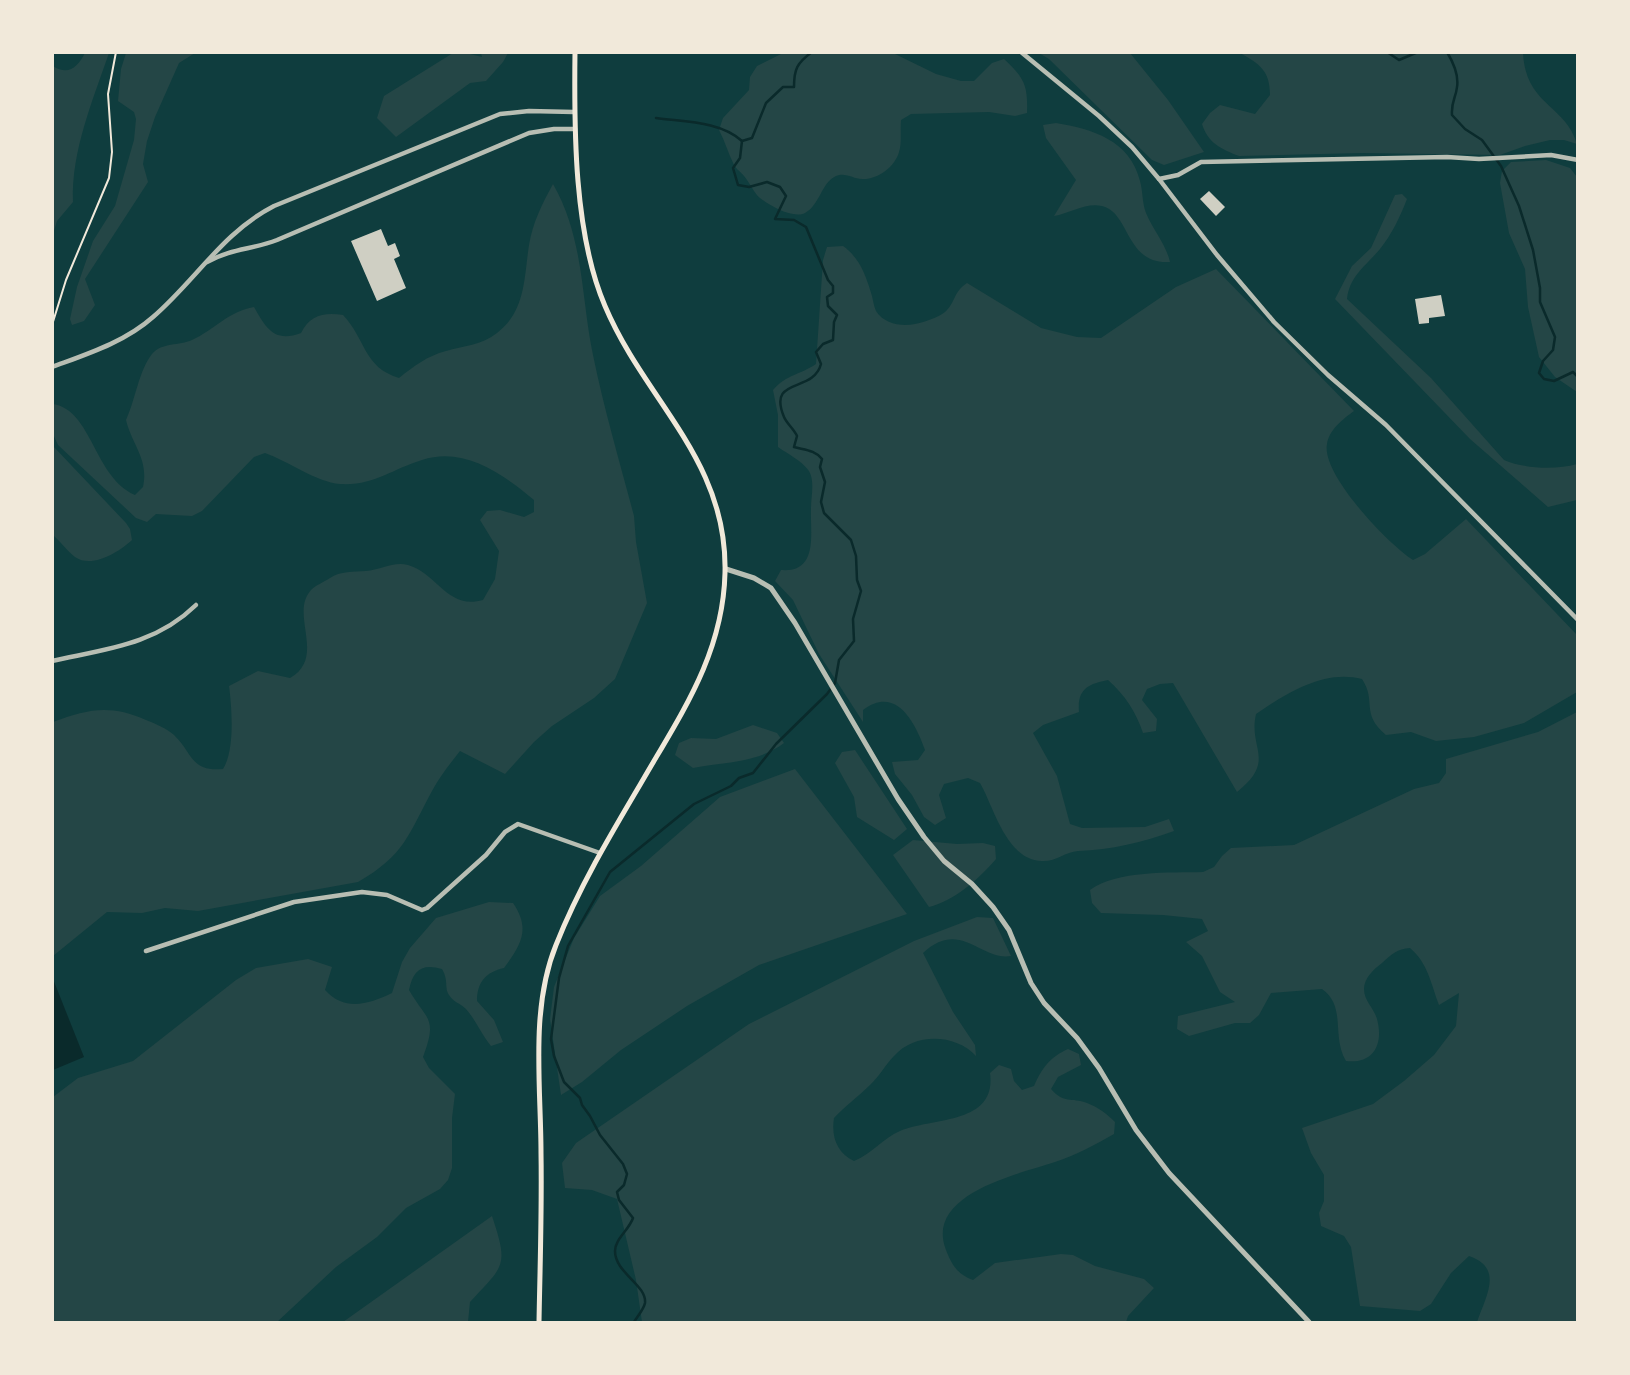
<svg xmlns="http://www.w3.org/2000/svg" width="1630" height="1375" viewBox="0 0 1630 1375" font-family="Roboto,sans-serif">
<rect width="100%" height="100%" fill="#0f3d3e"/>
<!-- green -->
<g fill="#244646">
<path d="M785,52L893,53L936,74L961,81H974L992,63L1004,59C1024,78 1028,84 1027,113L1015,116L989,112L911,114L901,120C900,130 902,143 899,152C895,167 877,180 862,179C853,179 846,172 836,176C821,183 820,205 805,213C793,219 770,206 760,198C754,193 750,183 744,176C741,172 736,169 734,165C728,153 725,141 719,130L723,118L749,90L750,77L757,66Z"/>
<path d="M85,53H109C93,100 71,151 73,202L57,221L53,234V66C68,76 78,67 85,53Z"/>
<path d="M126,53H195L179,63L155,117L147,141L143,164L148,182L85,279L95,305L84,321L72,325L70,319L77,287L93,241L115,206L134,140L136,119L134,112L118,101L121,69Z"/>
<path d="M453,53H466L482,57L481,53H508L503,62L486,81L470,83L396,137L377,118L384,96Z"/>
<path d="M1039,53H1130L1168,100L1204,152L1164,165L1152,160L1049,59Z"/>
<path d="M1240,53H1523C1526,106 1565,104 1577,144L1564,140H1550L1525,146L1500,155L1362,153L1239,156C1221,149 1208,143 1202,124L1210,113L1220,105L1255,114L1270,95C1270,71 1260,64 1240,53Z"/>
<path d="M1056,123C1092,129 1130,140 1140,181C1143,192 1142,202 1146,213C1153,230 1166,244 1170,262C1125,265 1130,212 1102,206C1087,202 1070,213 1054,216L1076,180L1046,138L1043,125Z"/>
<path d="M1546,160L1570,168L1577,177V392L1555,377L1539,357L1528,307L1525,269L1509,233L1500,183L1502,171L1511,162Z"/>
<path d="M553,184C584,238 581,297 593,355C604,409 620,463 634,516L636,542L647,603L615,679L594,698L552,726L534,742L505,774L460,751C450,764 440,776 432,791C408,835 405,855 358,882L198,911L165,908L142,913L107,912L53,956V722C88,709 110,704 146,720C156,724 166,728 174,735C193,753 190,772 223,769C235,750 232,708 229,686L258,671L290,678C327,657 289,614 311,590C316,585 324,582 330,578C340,571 354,572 366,571C380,570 394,561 408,565C438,574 447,610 483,600L495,579L499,551L480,520L487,511L500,510L524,517L534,512V500C503,474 464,446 422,460C392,469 374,486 340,484C316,482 288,461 265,453L254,457L202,511L192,516L156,514L147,522L136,518L58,445L53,434V404C92,410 94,477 135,495L143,487C149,459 132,445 126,420C135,401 139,370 152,354C162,342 179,346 192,340C214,330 229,311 254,307C266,328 274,343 301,333C310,315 324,312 343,315C366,339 363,367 399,378C414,366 427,356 446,351C463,346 482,345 497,333C526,311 524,277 529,245C533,222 542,204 553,184Z"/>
<path d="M1402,194L1407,199C1400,217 1392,234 1380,249C1366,266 1350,275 1347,299L1431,378L1504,460C1525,469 1556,470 1577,464V500L1548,507L1470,439L1335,299L1352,266L1371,248L1395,195Z"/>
<path d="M843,246C860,258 866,276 872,296C873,300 874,307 876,311C884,324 902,327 915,324C924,322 937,318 945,312C956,302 953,292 967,283L1041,328L1077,337L1101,338L1176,287L1216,269L1354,411C1343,419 1329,430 1327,444C1321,474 1388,544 1413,560L1425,554L1466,519L1577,635V692L1524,723L1474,737L1436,741L1411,732L1386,735C1360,713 1377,702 1362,679C1325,669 1286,693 1256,714C1248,749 1277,760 1237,792L1173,683L1160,684L1147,689L1142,700L1157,719L1156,731L1143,733C1136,712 1125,695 1108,680C1088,684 1077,689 1079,712L1043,725L1033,733L1057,776L1070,824L1082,828L1145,827L1169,819L1174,831C1143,842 1111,850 1078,851C1065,852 1055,862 1042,861C1006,860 994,807 980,783L968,778L944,784L939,795L946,818L935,825L924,817L912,795L895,774L892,762L918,760L925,750C915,722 896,685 863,710V722L819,654L793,600L775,581L781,570C819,573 810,533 811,508C811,497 815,481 809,471C802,461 788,454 778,447V415L773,390C787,374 800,375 816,364L823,260L827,247Z"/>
<path d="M53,446L126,523L130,529L132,540C119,552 92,569 75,557C67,551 61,542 54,536Z"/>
<path d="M1577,712V1322H1477C1486,1296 1504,1268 1469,1256L1451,1273L1431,1304L1420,1311L1360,1306L1351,1247L1344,1236L1321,1226L1319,1213L1324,1201V1175L1311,1153L1302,1128L1373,1104L1404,1081L1434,1055L1456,1026L1459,993L1439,1005C1431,984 1428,963 1410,948C1397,949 1392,954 1382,963C1374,969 1364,978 1364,989C1364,1001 1374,1008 1377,1019C1384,1045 1373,1064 1346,1061C1331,1036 1347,1007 1322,989L1271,993L1259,1015L1250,1023H1235L1189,1036L1177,1029L1178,1016L1235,1002L1220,992L1202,956L1186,942L1208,931L1202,919L1163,915L1101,913L1092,903L1090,890C1117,870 1170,873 1203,872L1214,867L1222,856L1231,848L1294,845L1414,789L1439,783L1446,773V759L1538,732Z"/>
<path d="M753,725L777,733L784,743C758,763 724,762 693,768L675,755L679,743L691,738L716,739Z"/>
<path d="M855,750L907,829L894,840L857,817L854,797L835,763L842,752Z"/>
<path d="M795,769L907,914L759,965L687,1006L621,1050L582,1082L561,1095L550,1019L554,987L574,938L600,896L641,866L720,797Z"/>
<path d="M913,840L957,844L983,843L995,846L996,859C979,879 954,901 929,907L893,855Z"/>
<path d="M489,902L513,903C531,929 521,945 504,968C486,972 477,982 477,1001L494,1020L503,1042L491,1046C481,1034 476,1020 466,1009C460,1003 453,1002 449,995C444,987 449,981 442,969C422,963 413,970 409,990C427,1021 438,1017 423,1057L429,1068L455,1094L452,1118V1168L448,1180L440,1189L406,1208L377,1237L336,1267L277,1322H53V1097L78,1078L133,1061L236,980L256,968L308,959L332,967L325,990C345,1012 369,1004 392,993L402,962L410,948L436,918Z"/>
<path d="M977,917L993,918L1011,956C981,961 960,918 923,953L953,1012L975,1045L976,1056C956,1034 915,1032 894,1056C885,1065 879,1077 870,1085C858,1097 845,1106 834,1118C831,1137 837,1153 854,1161C872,1154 883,1138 900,1131C933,1117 997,1125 990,1073L999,1065L1011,1069L1014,1081L1022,1090L1034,1086C1042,1068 1050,1057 1068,1049L1079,1054L1081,1065L1058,1077L1051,1089C1064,1104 1071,1097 1087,1103C1098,1107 1107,1114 1115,1122L1114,1134C1095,1145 1076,1155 1055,1162C1019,1174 924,1194 946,1250C952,1265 957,1274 973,1280L995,1263L1061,1254L1073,1255L1095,1266L1144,1279L1154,1288L1128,1316L1126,1322H642L636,1280L617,1199L592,1190L565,1188L562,1163L576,1143L749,1024L914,941Z"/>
<path d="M492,1216C509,1267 504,1265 470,1302L468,1322H343Z"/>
</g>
<!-- water -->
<path fill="#0a2a2b" d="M53,979L84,1057L53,1070L52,979Z"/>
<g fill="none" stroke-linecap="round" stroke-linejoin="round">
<!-- stream -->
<g stroke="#0a2a2b" stroke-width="2.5">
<path d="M1387,52L1399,60L1418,52"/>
<path d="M1447,52C1453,62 1459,75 1457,87C1456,98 1451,101 1452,115L1465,129L1482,140L1501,166L1519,206L1533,250L1540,288V302L1555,337L1553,350L1543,361L1539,373L1544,379L1554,381L1573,372L1578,377"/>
<path d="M656,118C684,122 720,121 742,141"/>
<path d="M634,1322C637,1317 644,1309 645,1303C647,1285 615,1273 615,1251C615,1239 629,1230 633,1218L619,1200L617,1192L624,1185L627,1174L623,1164L600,1135L590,1116L582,1105L580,1098L564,1082L554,1056L551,1039L559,978L568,946L610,872L694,804L731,786L739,778L753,773L776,744L827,694L835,683L839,660L854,641L853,619L861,591L857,580L856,556L851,540L824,513L821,502L825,482L820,467L822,459C815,450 805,450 794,447L797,436C794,429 787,424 784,417C767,376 813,394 821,364L816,352L823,344L833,340L834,322L837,315L828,306L827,297L833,293V286L828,280L806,227L794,220L775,219L786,196L780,187L767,182L749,187L738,185L733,168L740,158L742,141L752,138L766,103L783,87H794C794,69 797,63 812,52"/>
</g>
</g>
<!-- building -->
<g fill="#cfcfc3">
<path d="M1209,191L1225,207L1216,216L1200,199Z"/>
<path d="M381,229L388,246L395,243L400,256L394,259L406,288L377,301L351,241Z"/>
<path d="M1441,295L1445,316L1429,318V323L1419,324L1415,299Z"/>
</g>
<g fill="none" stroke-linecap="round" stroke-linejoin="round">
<!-- path -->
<path stroke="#f1e9da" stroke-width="2" d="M52,325L66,280L109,178L112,152L108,94L116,52"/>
<!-- minor -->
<g stroke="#b8beb3" stroke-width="4.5">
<path d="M1021,52L1099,116L1132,147L1159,179L1217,255L1274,322L1328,375L1386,425L1578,620"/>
<path d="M1159,179L1178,175L1201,162L1447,157L1479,159L1551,155L1578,160"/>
<path d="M207,262C233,248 251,250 277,240L529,133L554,129H575"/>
<path d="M52,367C87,354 125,342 153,317C195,281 223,232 274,206L500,114L529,111L574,112"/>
<path d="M52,661C106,649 155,645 196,605"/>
<path d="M146,951L294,902L362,892L387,895L422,910L427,908L486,855L505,832L518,824L600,853"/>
</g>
<!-- tertiary -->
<path stroke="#b8beb3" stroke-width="5" d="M726,569L754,578L771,588L795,623L898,799L924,837L944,861L972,884L993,907L1009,930L1031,983L1044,1003L1077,1038L1099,1068L1136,1130L1169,1173L1309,1322"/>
<!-- secondary -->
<path stroke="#f1e9da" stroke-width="5" d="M539,1322C540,1266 542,1210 541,1153C541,1086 530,1009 556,945C579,887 612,832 644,778C683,711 723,653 725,573C728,460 645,401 605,306C574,234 574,130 575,52"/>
</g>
<!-- border -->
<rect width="1630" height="1375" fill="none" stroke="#f1e9da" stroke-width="108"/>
</svg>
